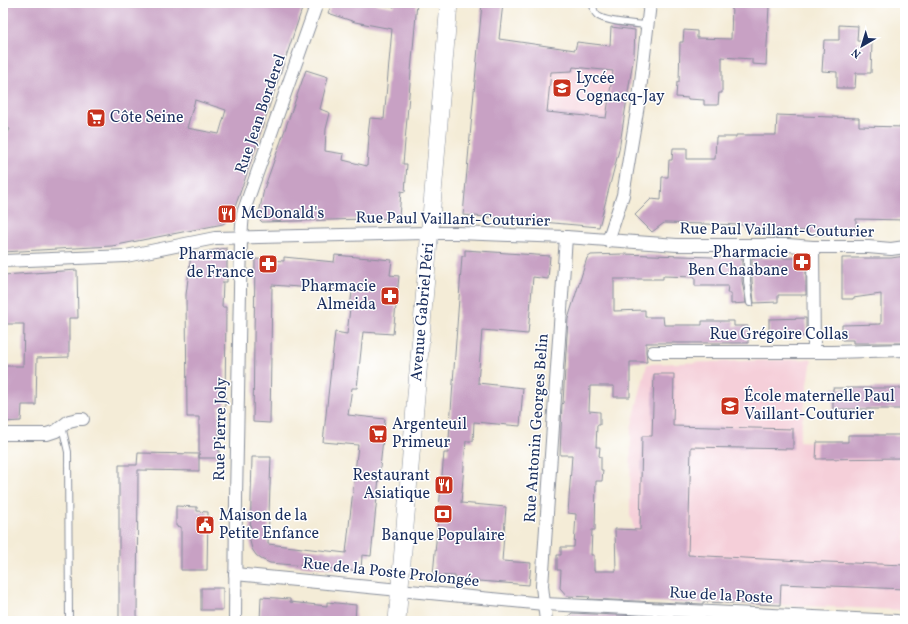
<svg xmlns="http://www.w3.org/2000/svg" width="908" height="624" viewBox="0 0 908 624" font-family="Vollkorn,serif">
<rect width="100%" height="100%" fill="#fff"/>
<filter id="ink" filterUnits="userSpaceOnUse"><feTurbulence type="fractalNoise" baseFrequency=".025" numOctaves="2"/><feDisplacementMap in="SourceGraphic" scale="8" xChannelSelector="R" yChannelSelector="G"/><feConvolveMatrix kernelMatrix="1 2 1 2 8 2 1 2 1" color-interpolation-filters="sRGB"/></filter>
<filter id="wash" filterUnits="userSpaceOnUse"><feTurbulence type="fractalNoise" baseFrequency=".012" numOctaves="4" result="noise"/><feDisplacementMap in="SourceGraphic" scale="16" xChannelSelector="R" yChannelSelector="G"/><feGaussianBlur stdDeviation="0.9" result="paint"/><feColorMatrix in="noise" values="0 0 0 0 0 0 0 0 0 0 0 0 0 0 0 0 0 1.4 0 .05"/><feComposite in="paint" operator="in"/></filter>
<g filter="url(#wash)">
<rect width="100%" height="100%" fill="#f4ecd7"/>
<!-- built -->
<g fill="#f5cfd9">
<path d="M499,39L587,52L634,54L619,150L491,128Z"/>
<path d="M812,359L799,441L817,442H848V435H905V610L656,600L630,515L631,429L647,364Z"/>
</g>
<g id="blocks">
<!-- building -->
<g fill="#c8a1c4" fill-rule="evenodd">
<path d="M3,3H304L245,179L231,218L223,224L112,246L3,252V143L10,129L3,126ZM195,100L226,110L219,134L187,128Z"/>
<path d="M332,3H372L394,7L395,3H417L403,164H407L405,192L401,191L399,218L262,222L258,218L264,189L306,70L328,77L320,109L330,113L326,129L325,151L344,154L343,160L367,166L369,136L368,135L370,118L384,119L392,29L355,22L328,13Z"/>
<path d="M482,3H503L499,39L575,50L577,42L610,46L611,27L635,30L634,54L619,150L599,227L463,215ZM573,67L613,71L606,118L547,112L551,72L572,71Z"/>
<path d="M732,3H746V5L769,6L766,65L752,64V59L722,57V93H719L718,105H704V100L688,99V98L676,97L677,82H679L680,42H683L684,30L697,31V38L731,39Z"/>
<path d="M839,25L858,26L857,41L872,42L871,73H856L855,88H837V72L822,71L824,40H839Z"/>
<path d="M777,115L859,118V126L905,127V220L856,219V235H809V231L745,229V225L664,223L652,232L635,215L651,199L661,200L662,177H668L669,160H672L673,148H687V159H715L716,137H736V135H776Z"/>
<path d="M227,248V282H223L222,307H226L225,407H219V458H199V417H187L186,295L191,254Z"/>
<path d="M465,250L550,256L548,279L533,277L528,334L482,330L478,383L523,388L520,426L474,422L473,441H466L461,503L506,507L502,561L531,563L529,585L455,579V576L433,575L444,453H448L462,256H465Z"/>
<path d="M622,254L742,258V281L746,303L731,304V293H727L728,286H695V277L663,276V279H614V311L645,310V317H663L664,325H702V321H734V326H748V343H646V352L647,362H630V397H614V386H590L589,411L600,412V425H597L596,447H600L599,456L601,457V470H603L602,481H596L595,530H592L591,555H594V571H616L615,529L640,530L642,436H652L654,374H674L673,426L793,429V449L691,447L688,555L801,561L905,565V589L781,584L780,605L703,602V604L588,599L590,597L567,596L560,588L561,570H557V555H561V547H574L576,514L568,513L572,455H560L562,404L563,403L568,319L587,258L591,255Z"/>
<path d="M335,255L392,260L390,275L399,276L393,334L363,332L357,388H352L348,415L385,419L371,556L362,555L361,571L270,563L261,559L256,555L252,549L250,541L252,457H271L268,544L346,553L358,445L323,442L335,332L347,334L352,291L272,285L270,423L253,422L255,259L284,261V257L334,262Z"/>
<path d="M905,256V343H853V340H842V325L881,324V294L853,298V299H842V258H891Z"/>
<path d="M752,258H806V295H778V302L754,303L752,281Z"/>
<path d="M77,270L78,318H69V357L37,358L36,405H22L21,421L3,422V366H23L24,324H3V275Z"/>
<path d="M806,318V336L769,337V319Z"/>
<rect x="833" y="388" width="72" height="21"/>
<path d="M848,435H905V458L816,459L817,442H848Z"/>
<path d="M138,453L199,454V471L138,470L137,621H119V465H137Z"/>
<path d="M176,506L197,507V511L208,512L207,570H181V527L176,526Z"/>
<rect x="201" y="588" width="22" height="22"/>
<path d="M261,597L290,599V602L327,606V602L356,605L355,621H260Z"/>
<path d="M572,613L702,619V621H562Z"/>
</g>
</g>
</g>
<g filter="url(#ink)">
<use href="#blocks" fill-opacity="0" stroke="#888e9a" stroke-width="1"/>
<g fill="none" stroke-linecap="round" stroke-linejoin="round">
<!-- service casing -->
<g stroke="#888e9a" stroke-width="8">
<g id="service">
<path d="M594,3C593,7 594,12 597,15C604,22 636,24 647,25"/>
<path d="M747,245V281L750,303"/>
<path d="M62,426L68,452L69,621"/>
</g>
</g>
<!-- minor casing -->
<g stroke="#888e9a" stroke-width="14">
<g id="minor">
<path d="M608,241L623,195L639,99L650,3"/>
<path d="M813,247L814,351"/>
<path d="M3,261L126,256L215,238L425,233H457L566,237L677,245H788L813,247H868L891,249L905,247"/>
<path d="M653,352H832L905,350"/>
<path d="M3,434H47L56,431L69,421L78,419H83"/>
<path d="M235,574L544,604L897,621"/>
<path d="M235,621L236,498L241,238L243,213L317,3"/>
<path d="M546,621L542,586L566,237"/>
</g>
</g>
<!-- secondary casing -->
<g stroke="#888e9a" stroke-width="18">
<path id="secondary" d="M397,621L402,562L449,3"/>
</g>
<!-- service -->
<use href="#service" stroke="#fff" stroke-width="6"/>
<!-- minor -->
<use href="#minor" stroke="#fff" stroke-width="12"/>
<!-- secondary -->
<use href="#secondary" stroke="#fff" stroke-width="17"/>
</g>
</g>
<!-- icons -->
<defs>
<g id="school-square" transform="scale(1)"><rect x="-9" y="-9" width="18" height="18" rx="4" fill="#c8321e" stroke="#fff"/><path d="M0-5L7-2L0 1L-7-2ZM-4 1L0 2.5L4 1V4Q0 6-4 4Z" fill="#fff"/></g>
<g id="supermarket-square" transform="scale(1)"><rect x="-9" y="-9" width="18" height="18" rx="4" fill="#c8321e" stroke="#fff"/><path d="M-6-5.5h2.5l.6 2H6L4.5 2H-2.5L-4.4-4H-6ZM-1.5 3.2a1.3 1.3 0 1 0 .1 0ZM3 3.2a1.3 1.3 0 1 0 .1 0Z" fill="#fff"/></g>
<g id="restaurant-square" transform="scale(1)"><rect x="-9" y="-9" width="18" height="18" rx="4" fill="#c8321e" stroke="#fff"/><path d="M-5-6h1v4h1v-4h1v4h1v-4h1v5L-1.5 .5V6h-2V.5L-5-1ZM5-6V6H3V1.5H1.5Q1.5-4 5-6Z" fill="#fff"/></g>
<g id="pharmacy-square" transform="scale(1)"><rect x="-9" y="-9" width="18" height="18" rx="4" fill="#c8321e" stroke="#fff"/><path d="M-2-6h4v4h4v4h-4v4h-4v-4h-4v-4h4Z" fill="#fff"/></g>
<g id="bank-square" transform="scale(1)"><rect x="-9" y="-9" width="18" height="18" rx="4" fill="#c8321e" stroke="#fff"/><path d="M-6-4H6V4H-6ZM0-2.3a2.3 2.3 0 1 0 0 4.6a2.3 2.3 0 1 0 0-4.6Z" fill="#fff"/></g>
<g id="civic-square" transform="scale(1)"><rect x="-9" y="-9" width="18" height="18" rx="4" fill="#c8321e" stroke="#fff"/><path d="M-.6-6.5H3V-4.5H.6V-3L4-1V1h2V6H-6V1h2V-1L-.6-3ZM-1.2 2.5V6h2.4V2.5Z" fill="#fff"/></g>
</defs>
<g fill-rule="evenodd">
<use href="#school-square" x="562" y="88"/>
<use href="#supermarket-square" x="96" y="118"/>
<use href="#restaurant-square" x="227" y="214"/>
<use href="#pharmacy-square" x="802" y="262"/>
<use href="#pharmacy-square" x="268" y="264"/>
<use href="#pharmacy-square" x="390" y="296"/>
<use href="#school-square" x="730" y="406"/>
<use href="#supermarket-square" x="378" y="434"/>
<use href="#restaurant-square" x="444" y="485"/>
<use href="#bank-square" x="443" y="514"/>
<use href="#civic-square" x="205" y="525"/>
</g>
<g text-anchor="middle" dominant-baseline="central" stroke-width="3" stroke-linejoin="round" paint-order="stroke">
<!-- poi labels -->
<g font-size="16" fill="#1b2f5e" stroke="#fff" text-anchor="start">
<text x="576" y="79">Lycée<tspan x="576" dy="18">Cognacq-Jay</tspan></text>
<text x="110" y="118">Côte Seine</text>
<text x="241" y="214">McDonald's</text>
<text x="788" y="253" text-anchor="end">Pharmacie<tspan x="788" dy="18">Ben Chaabane</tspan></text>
<text x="254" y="255" text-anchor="end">Pharmacie<tspan x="254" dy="18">de France</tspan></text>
<text x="376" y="287" text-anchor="end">Pharmacie<tspan x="376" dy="18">Almeida</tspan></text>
<text x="744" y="397">École maternelle Paul<tspan x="744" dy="18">Vaillant-Couturier</tspan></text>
<text x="392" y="425">Argenteuil<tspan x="392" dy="18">Primeur</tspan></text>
<text x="430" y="476" text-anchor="end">Restaurant<tspan x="430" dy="18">Asiatique</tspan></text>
<text x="219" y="516">Maison de la<tspan x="219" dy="18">Petite Enfance</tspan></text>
<text x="443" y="536" text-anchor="middle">Banque Populaire</text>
</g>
<!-- street labels -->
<g font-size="16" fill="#1b2f5e" stroke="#fff">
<text transform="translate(261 114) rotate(-71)">Rue Jean Borderel</text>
<text transform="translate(453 220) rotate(1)">Rue Paul Vaillant-Couturier</text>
<text transform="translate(777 231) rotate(1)">Rue Paul Vaillant-Couturier</text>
<text transform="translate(423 312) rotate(-85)">Avenue Gabriel Péri</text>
<text x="779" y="335">Rue Grégoire Collas</text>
<text transform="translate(537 428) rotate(-86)">Rue Antonin Georges Belin</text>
<text transform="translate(221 429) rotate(-89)">Rue Pierre Joly</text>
<text transform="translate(391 573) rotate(6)">Rue de la Poste Prolongée</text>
<text transform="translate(721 596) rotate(3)">Rue de la Poste</text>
</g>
</g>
<!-- margin -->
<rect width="908" height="624" fill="none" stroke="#fff" stroke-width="16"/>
<!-- north arrow -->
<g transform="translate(862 46) rotate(218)" stroke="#ffffff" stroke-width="3" paint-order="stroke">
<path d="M0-3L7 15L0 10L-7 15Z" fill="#1b2f5e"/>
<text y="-6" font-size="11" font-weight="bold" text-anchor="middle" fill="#1b2f5e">N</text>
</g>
</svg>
